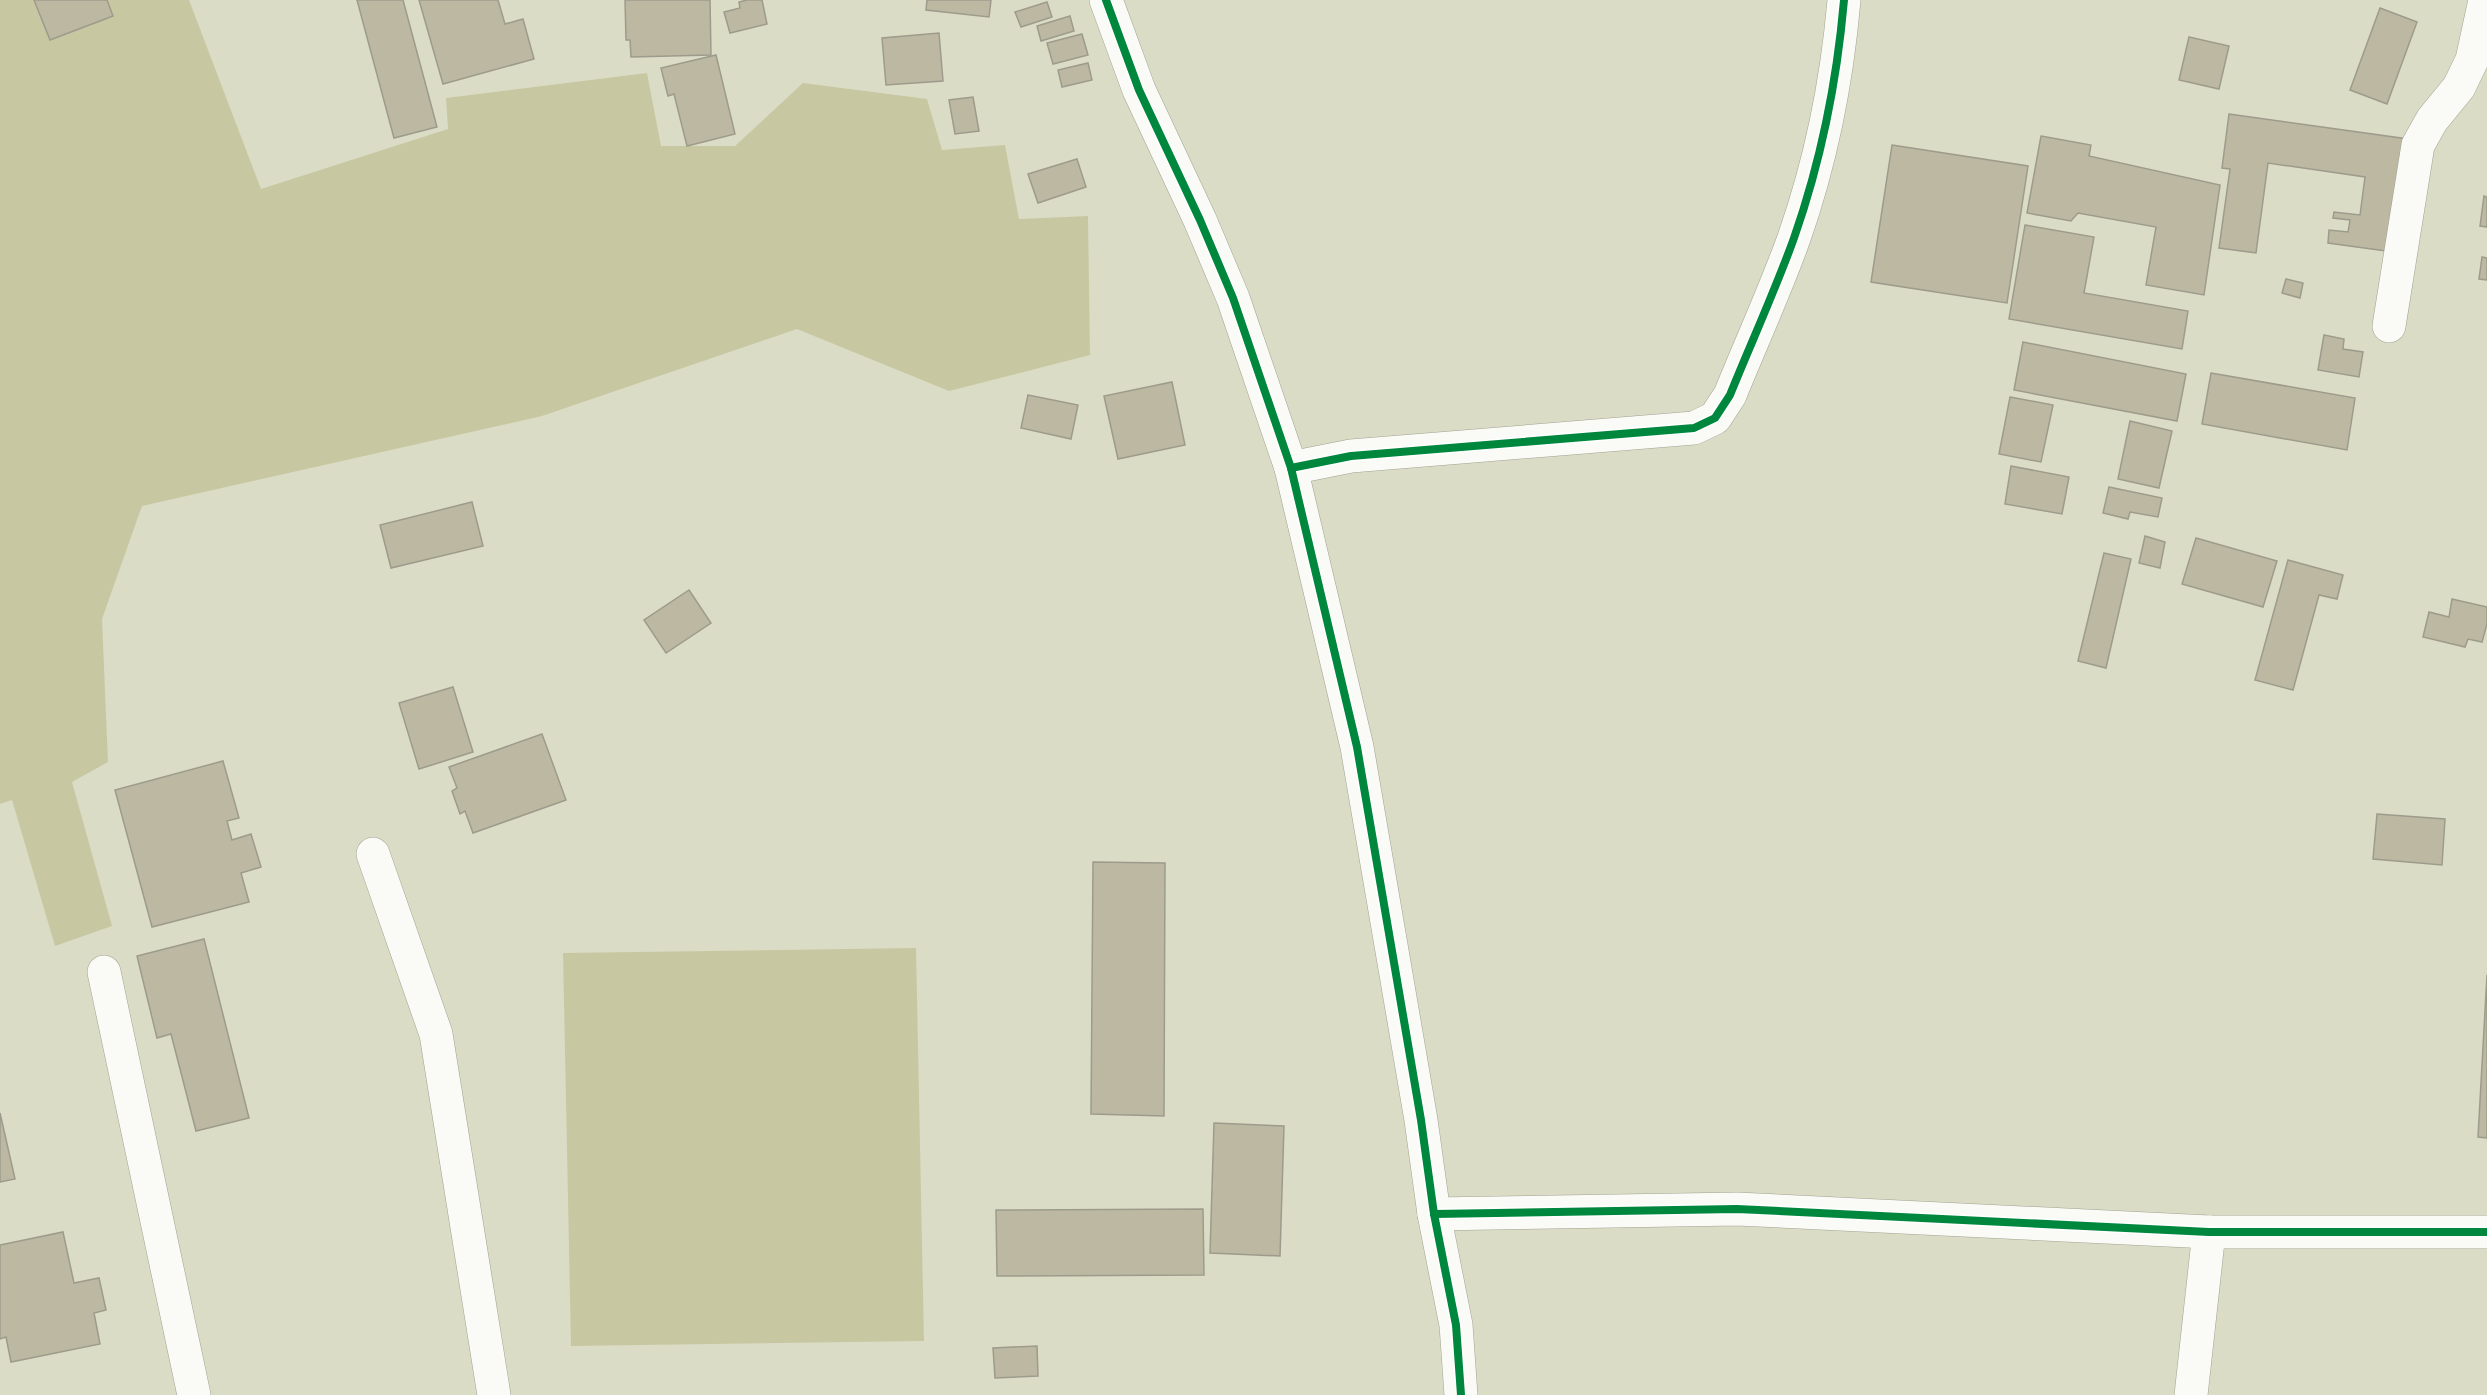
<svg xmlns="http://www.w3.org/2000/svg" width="2487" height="1395" viewBox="0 0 2487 1395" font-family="Roboto,sans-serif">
<rect width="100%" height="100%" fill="#dbdcc6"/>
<!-- green -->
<g fill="#c7c8a2">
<path d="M0,0H189L261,189L448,129L446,98L647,73L661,146H735L803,83L927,99L942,150L1005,145L1019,219L1088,216L1090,355L949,391L797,329L542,416L142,506L102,619L108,762L72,782L112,926L55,946L12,800L0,804Z"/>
<path d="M916,948L924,1341L571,1346L563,953Z"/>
</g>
<!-- building -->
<g fill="#bcb8a1" stroke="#9d9c8c" stroke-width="1.5">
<path d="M34,0H107L113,16L50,40Z"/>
<path d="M357,0H403L437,127L394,138Z"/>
<path d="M419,0H498L505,24L523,19L534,59L443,84Z"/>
<path d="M625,0H710L711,55L631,57L630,40H626Z"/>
<path d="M747,0H762L767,24L730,33L724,12L740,8L739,2Z"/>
<path d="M927,0H991L989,17L926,10Z"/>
<path d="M1047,2L1052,17L1021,27L1015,12Z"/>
<path d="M2380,8L2417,22L2387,104L2350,90Z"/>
<path d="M1070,16L1074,31L1041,41L1037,26Z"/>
<path d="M939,33L943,81L886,85L882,38Z"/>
<path d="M1082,34L1088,55L1053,64L1047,43Z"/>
<path d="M2189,37L2229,46L2219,89L2179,80Z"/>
<path d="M716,55L735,134L687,146L674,94L668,96L661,68Z"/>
<path d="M1088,63L1092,80L1062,87L1058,70Z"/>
<path d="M973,97L979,131L955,134L949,100Z"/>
<path d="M2229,114L2408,139L2393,252L2328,243L2329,230L2348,232L2350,220L2333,218L2334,212L2360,215L2365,177L2268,163L2256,253L2219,248L2230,169L2222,168Z"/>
<path d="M2041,136L2091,145L2089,156L2220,185L2204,295L2146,285L2156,227L2078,213L2071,221L2027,213Z"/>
<path d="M1892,145L2028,166L2007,303L1871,282Z"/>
<path d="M1077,159L1086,187L1038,203L1028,174Z"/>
<path d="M2484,196L2487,197V227L2480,226Z"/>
<path d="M2025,225L2094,237L2084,293L2188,311L2182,349L2009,319Z"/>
<path d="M2482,257L2487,258V280L2479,279Z"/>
<path d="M2286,279L2303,283L2300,298L2282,293Z"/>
<path d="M2324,335L2344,339L2343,349L2363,352L2359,377L2318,370Z"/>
<path d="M2023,342L2186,374L2177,421L2014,390Z"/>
<path d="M2211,373L2355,398L2347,450L2202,424Z"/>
<path d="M1172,382L1185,445L1118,459L1104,396Z"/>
<path d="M1028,395L1078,405L1071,439L1021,428Z"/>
<path d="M2010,397L2053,405L2041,462L1999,454Z"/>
<path d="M2130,421L2172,431L2159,488L2118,479Z"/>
<path d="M2011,466L2069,477L2062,514L2005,504Z"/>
<path d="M2109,487L2162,498L2158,517L2130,512L2128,519L2103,513Z"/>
<path d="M472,502L483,546L391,568L380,525Z"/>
<path d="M2145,536L2165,542L2160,568L2139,563Z"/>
<path d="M2196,538L2277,561L2263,607L2182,584Z"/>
<path d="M2104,553L2131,559L2106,668L2078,661Z"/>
<path d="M2288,560L2343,575L2337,599L2319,595L2293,690L2255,680Z"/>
<path d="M689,590L711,623L666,653L644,620Z"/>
<path d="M2452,599L2487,607V624L2482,642L2468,639L2465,647L2423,637L2429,612L2449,617Z"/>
<path d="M453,687L473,752L419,769L399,703Z"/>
<path d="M542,734L566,800L473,833L465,811L460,814L452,791L457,788L449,767Z"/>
<path d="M223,761L239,818L227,821L232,840L251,834L261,867L241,873L249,902L152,927L115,790Z"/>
<path d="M2377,814L2445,819L2442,865L2373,859Z"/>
<path d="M1093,862L1165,863L1164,1116L1091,1114Z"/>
<path d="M204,939L249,1118L196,1131L171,1034L157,1038L137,956Z"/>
<path d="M2487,975V1138L2478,1137Z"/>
<path d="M0,1113L15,1179L0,1182Z"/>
<path d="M1214,1123L1284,1126L1280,1256L1210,1253Z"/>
<path d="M1203,1209L1204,1275L997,1276L996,1210Z"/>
<path d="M63,1232L74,1283L99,1278L106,1310L94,1313L100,1344L11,1362L6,1337L0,1339V1245Z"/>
<path d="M1037,1346L1038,1376L995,1378L993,1348Z"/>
</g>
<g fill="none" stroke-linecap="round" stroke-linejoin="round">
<!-- minor casing -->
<g stroke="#a1a291" stroke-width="34">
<g id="minor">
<path d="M2389,326L2418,145L2432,120L2459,87L2472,60L2485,0"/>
<path d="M1291,468L1351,456L1694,428L1715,418L1730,395C1751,343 1775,291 1794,238C1821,161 1837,81 1844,0"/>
<path d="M373,854L436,1034L494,1395"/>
<path d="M104,972L194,1395"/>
<path d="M1434,1214L1737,1209L2209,1232H2487"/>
<path d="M2191,1395L2209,1232"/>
</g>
</g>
<!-- tertiary casing -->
<g stroke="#a1a291" stroke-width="34">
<path id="tertiary" d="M1106,0L1139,90L1200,220L1233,298L1291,468L1357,747L1421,1120L1434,1214L1456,1325L1461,1395"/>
</g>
<!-- minor -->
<use href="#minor" stroke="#fafaf6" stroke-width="33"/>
<!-- tertiary -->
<use href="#tertiary" stroke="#fafaf6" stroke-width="33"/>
<!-- cycleway casing -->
<g stroke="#fff" stroke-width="11">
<g id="cycleway">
<path d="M1106,0L1139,90L1200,220L1233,298L1291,468L1357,747L1421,1120L1434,1214L1456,1325L1461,1395"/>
<path d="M1291,468L1351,456L1694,428L1715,418L1730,395C1751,343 1775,291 1794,238C1821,161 1837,81 1844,0"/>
<path d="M1434,1214L1737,1209L2209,1232H2487"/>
</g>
</g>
<!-- cycleway -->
<use href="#cycleway" stroke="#00873e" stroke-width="8"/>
</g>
</svg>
